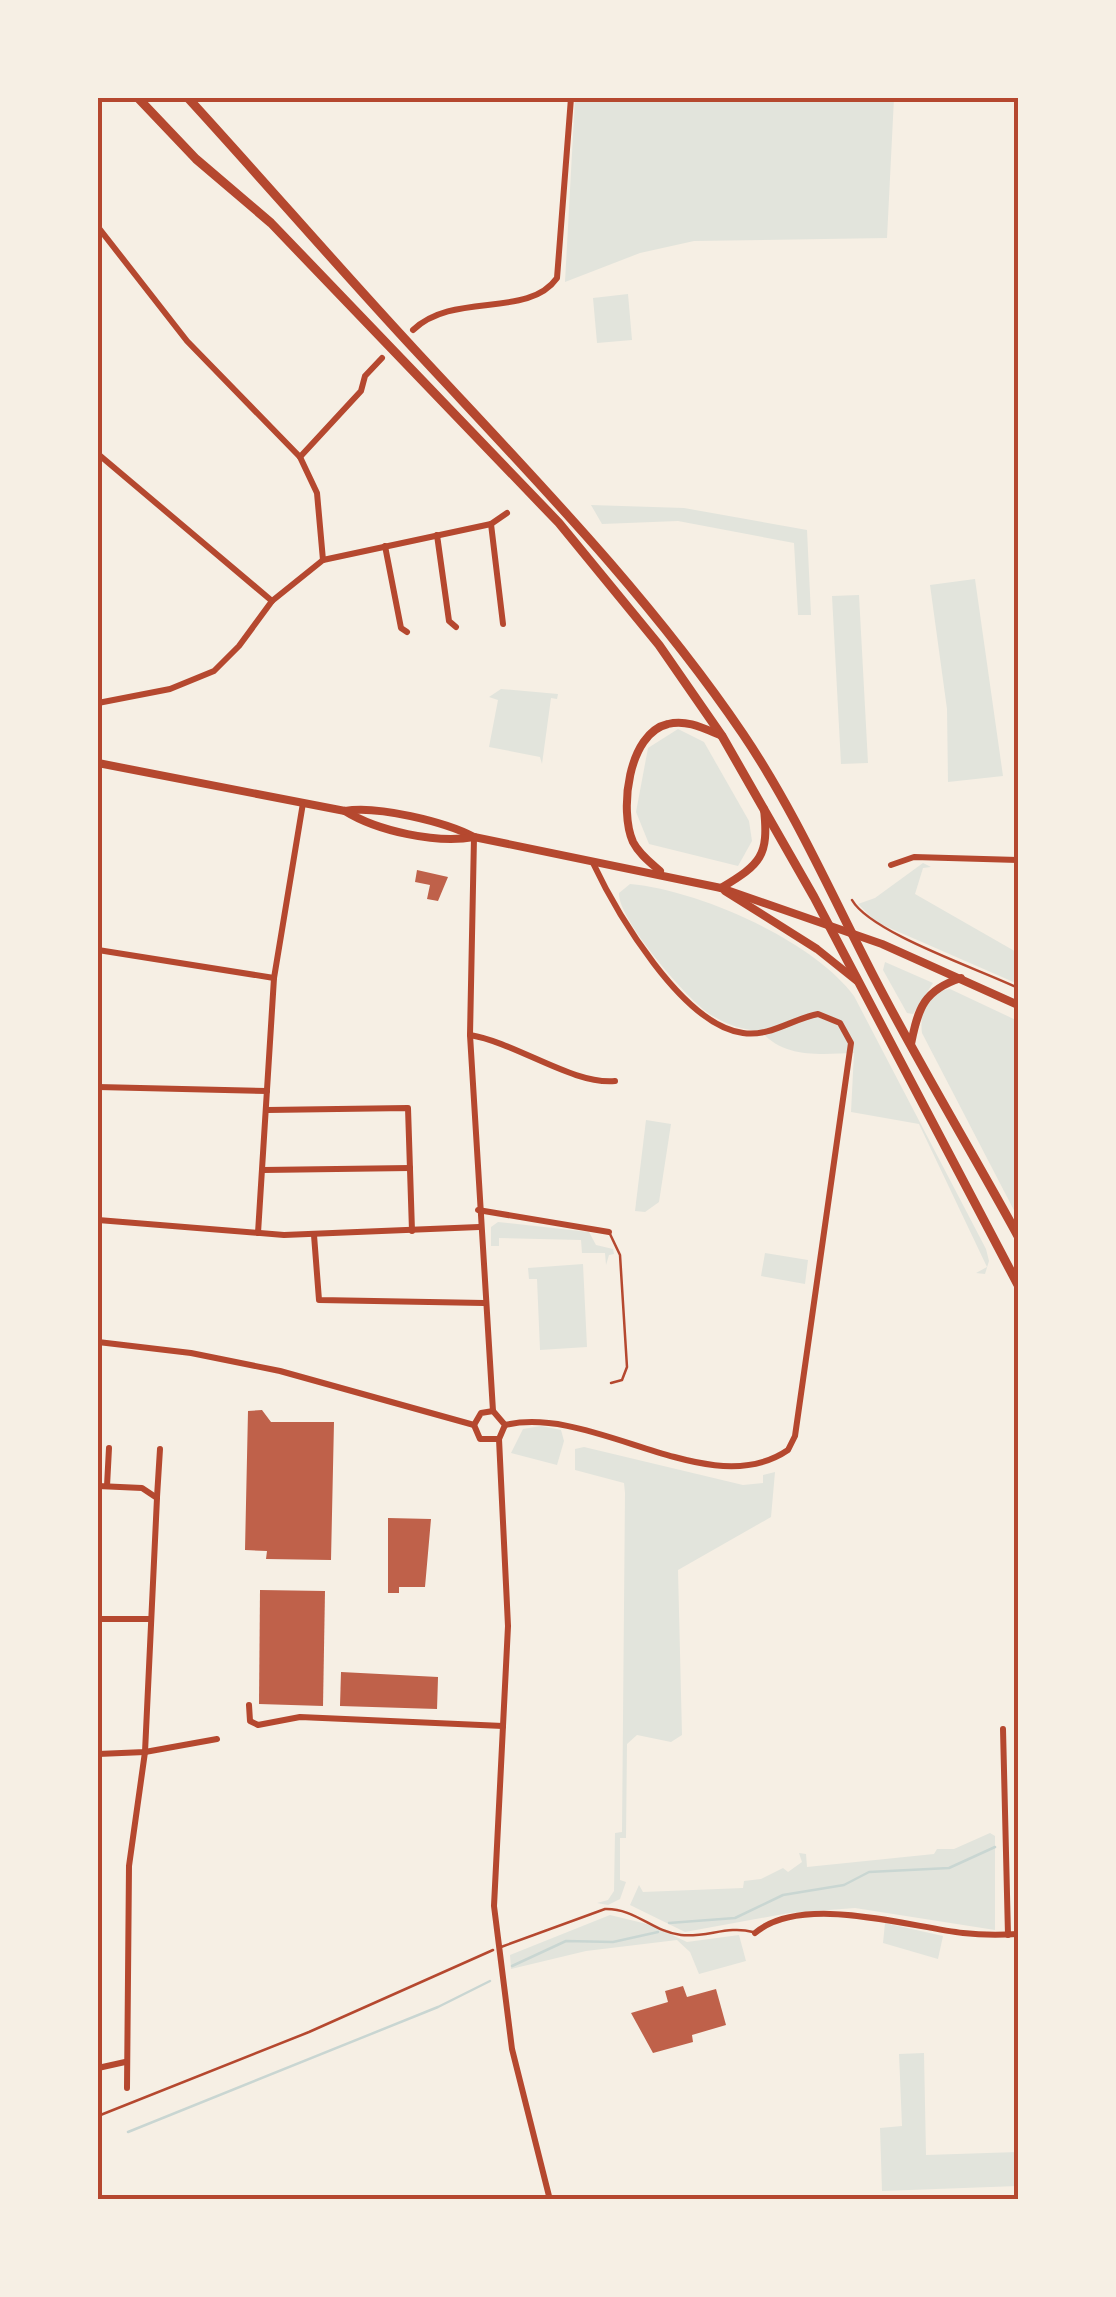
<svg xmlns="http://www.w3.org/2000/svg" width="1116" height="2297" viewBox="0 0 1116 2297" font-family="Literata,serif">
<rect width="100%" height="100%" fill="#f6efe4"/>
<!-- green -->
<g fill="#e2e4dc">
<path d="M575,98H894L887,238L694,241L640,253L565,282Z"/>
<path d="M628,294L632,340L597,343L593,298Z"/>
<path d="M591,505L684,508L807,530L811,615H798L794,543L678,521L602,524Z"/>
<path d="M975,579L1003,776L948,782L947,709L930,585Z"/>
<path d="M859,595L868,763L841,764L832,596Z"/>
<path d="M501,689L558,694L557,699L551,698L542,764L540,757L489,747L498,700L489,697Z"/>
<path d="M678,729L704,742L749,821L752,841L738,866L649,844L636,812L648,748Z"/>
<path d="M923,863L931,867L923,868L915,894L1018,953V984L876,922L858,904L875,898Z"/>
<path d="M630,884C699,890 814,941 854,996L986,1249L989,1261L985,1274L976,1273L987,1267L919,1124L851,1112L854,1053C823,1054 784,1059 761,1031C742,1030 728,1025 711,1015C688,1001 617,918 619,893Z"/>
<path d="M885,962L933,983L913,1014L907,1013L883,970Z"/>
<path d="M950,989L1018,1021V1218L922,1033C919,1012 928,991 950,989Z"/>
<path d="M646,1120L671,1124L659,1202L645,1212L635,1211Z"/>
<path d="M498,1222L589,1232L596,1245L613,1249L614,1254L609,1255L606,1265L605,1253H582L581,1240L499,1238V1246H491V1227Z"/>
<path d="M765,1253L808,1260L805,1284L761,1276Z"/>
<path d="M583,1264L587,1347L540,1350L537,1279H529L528,1268Z"/>
<path d="M541,1426L561,1430L564,1441L557,1465L511,1453L523,1429Z"/>
<path d="M584,1447L743,1485L763,1483V1475L775,1472L771,1517L678,1570L682,1735L671,1742L637,1735L627,1744L626,1838H620V1880L626,1882L620,1899L608,1905L597,1903L608,1900L614,1891L615,1833L622,1832L625,1493L624,1483L575,1470V1449Z"/>
<path d="M990,1833L995,1836V1930L855,1908L789,1913L685,1932L630,1905L639,1885L643,1892L743,1888L744,1881L761,1879L783,1868L788,1872L802,1862L799,1853L806,1854L807,1867L934,1854L937,1849H954Z"/>
<path d="M610,1915L651,1925L687,1942L739,1935L746,1961L699,1974L690,1952L677,1940L586,1951L511,1969L510,1955Z"/>
<path d="M885,1923L943,1936L938,1959L883,1943Z"/>
<path d="M924,2053L926,2155L1018,2152V2186L882,2191L880,2128L902,2126L899,2054Z"/>
</g>
<g fill="none" stroke-linecap="round" stroke-linejoin="round">
<!-- stream -->
<g stroke="#c9d6d2" stroke-width="2.5">
<path d="M669,1923L735,1918L783,1895L844,1885L869,1872L949,1868L995,1847"/>
<path d="M512,1966L566,1941L613,1942L658,1932"/>
<path d="M128,2132L438,2007L490,1981"/>
<path d="M98,2147L100,2146"/>
</g>
</g>
<!-- building -->
<g fill="#bf614a">
<path d="M417,870L448,877L438,901L427,899L430,885L415,882Z"/>
<path d="M262,1410L271,1422H334L331,1560L266,1559L267,1551L245,1550L248,1411Z"/>
<path d="M388,1518L431,1519L425,1587H399V1593H388Z"/>
<path d="M260,1590L325,1591L323,1706L259,1704Z"/>
<path d="M341,1672L438,1677L437,1709L340,1706Z"/>
<path d="M683,1986L687,1997L716,1989L726,2025L692,2035L693,2042L653,2053L631,2013L668,2002L665,1991Z"/>
</g>
<g fill="none" stroke-linecap="round" stroke-linejoin="round">
<!-- path -->
<g stroke="#b5482f" stroke-width="2.5">
<path d="M852,900C871,933 979,969 1018,988"/>
<path d="M98,2116L309,2032L493,1950"/>
</g>
<!-- service -->
<g stroke="#b5482f" stroke-width="2.5">
<path d="M610,1234L620,1255L627,1367L622,1380L611,1383"/>
<path d="M501,1947L605,1909C635,1908 653,1932 681,1935C706,1938 728,1925 753,1932"/>
</g>
<!-- minor -->
<g stroke="#b5482f" stroke-width="6">
<path d="M98,227L187,341L300,457L317,493L323,560"/>
<path d="M413,330C454,291 528,319 557,278L571,98"/>
<path d="M98,454L272,601"/>
<path d="M300,457L361,391L365,376L382,358"/>
<path d="M491,524L503,624"/>
<path d="M437,535L449,621L456,627"/>
<path d="M385,546L401,628L407,632"/>
<path d="M98,703L170,689L214,671L239,646L272,601L323,560L491,524L507,513"/>
<path d="M474,837L470,1035L493,1411"/>
<path d="M891,865L914,857L1018,860"/>
<path d="M98,950L274,978"/>
<path d="M470,1035C517,1043 573,1085 615,1081"/>
<path d="M98,1087L267,1091"/>
<path d="M267,1110L408,1108L412,1231"/>
<path d="M263,1170L410,1168"/>
<path d="M478,1210L609,1232"/>
<path d="M98,1220L284,1235L479,1227"/>
<path d="M258,1233L274,978L303,803"/>
<path d="M314,1235L319,1300L484,1303"/>
<path d="M98,1342L191,1353L280,1371L474,1425"/>
<path d="M493,1411L505,1425L499,1439L508,1626L494,1906L512,2049L550,2200"/>
<path d="M474,1425L480,1439H499"/>
<path d="M474,1425L481,1413L493,1411"/>
<path d="M505,1425C594,1404 709,1504 788,1450L795,1436L851,1043L840,1023L818,1014C792,1019 770,1037 743,1033C682,1025 616,912 592,861"/>
<path d="M98,1486L142,1488L157,1498L145,1752L129,1866L127,2088"/>
<path d="M107,1486L109,1448"/>
<path d="M157,1497L160,1449"/>
<path d="M98,1619H151"/>
<path d="M249,1705L250,1721L258,1725L300,1717L503,1726"/>
<path d="M1003,1729L1008,1935"/>
<path d="M98,1754L145,1752L217,1739"/>
<path d="M755,1933C802,1893 909,1927 963,1933C981,1935 1000,1935 1018,1934"/>
<path d="M98,2068L125,2062"/>
</g>
<!-- tertiary -->
<g stroke="#b5482f" stroke-width="8">
<path d="M98,763L345,811C376,805 446,822 474,837L721,888L882,944L1018,1005"/>
<path d="M345,811C377,831 437,844 474,837"/>
<path d="M660,871C651,863 639,854 633,842C619,811 628,733 668,724C687,719 705,729 722,736"/>
<path d="M721,888C761,864 769,856 764,809"/>
<path d="M725,891L817,949L857,981"/>
<path d="M911,1044C918,1008 924,990 961,978"/>
</g>
<!-- primary -->
<g stroke="#b5482f" stroke-width="9">
<path d="M138,98L196,159L271,223L559,523L659,645L722,736L814,897L1018,1285"/>
<path d="M188,98C264,181 338,267 415,350C529,473 648,594 743,734C795,811 832,896 875,979C920,1066 971,1150 1018,1236"/>
</g>
</g>
<!-- border -->
<rect width="1116" height="2297" fill="none" stroke="#f6efe4" stroke-width="200"/>
<rect x="100" y="100" width="916" height="2097" fill="none" stroke="#b5482f" stroke-width="4"/>
</svg>
